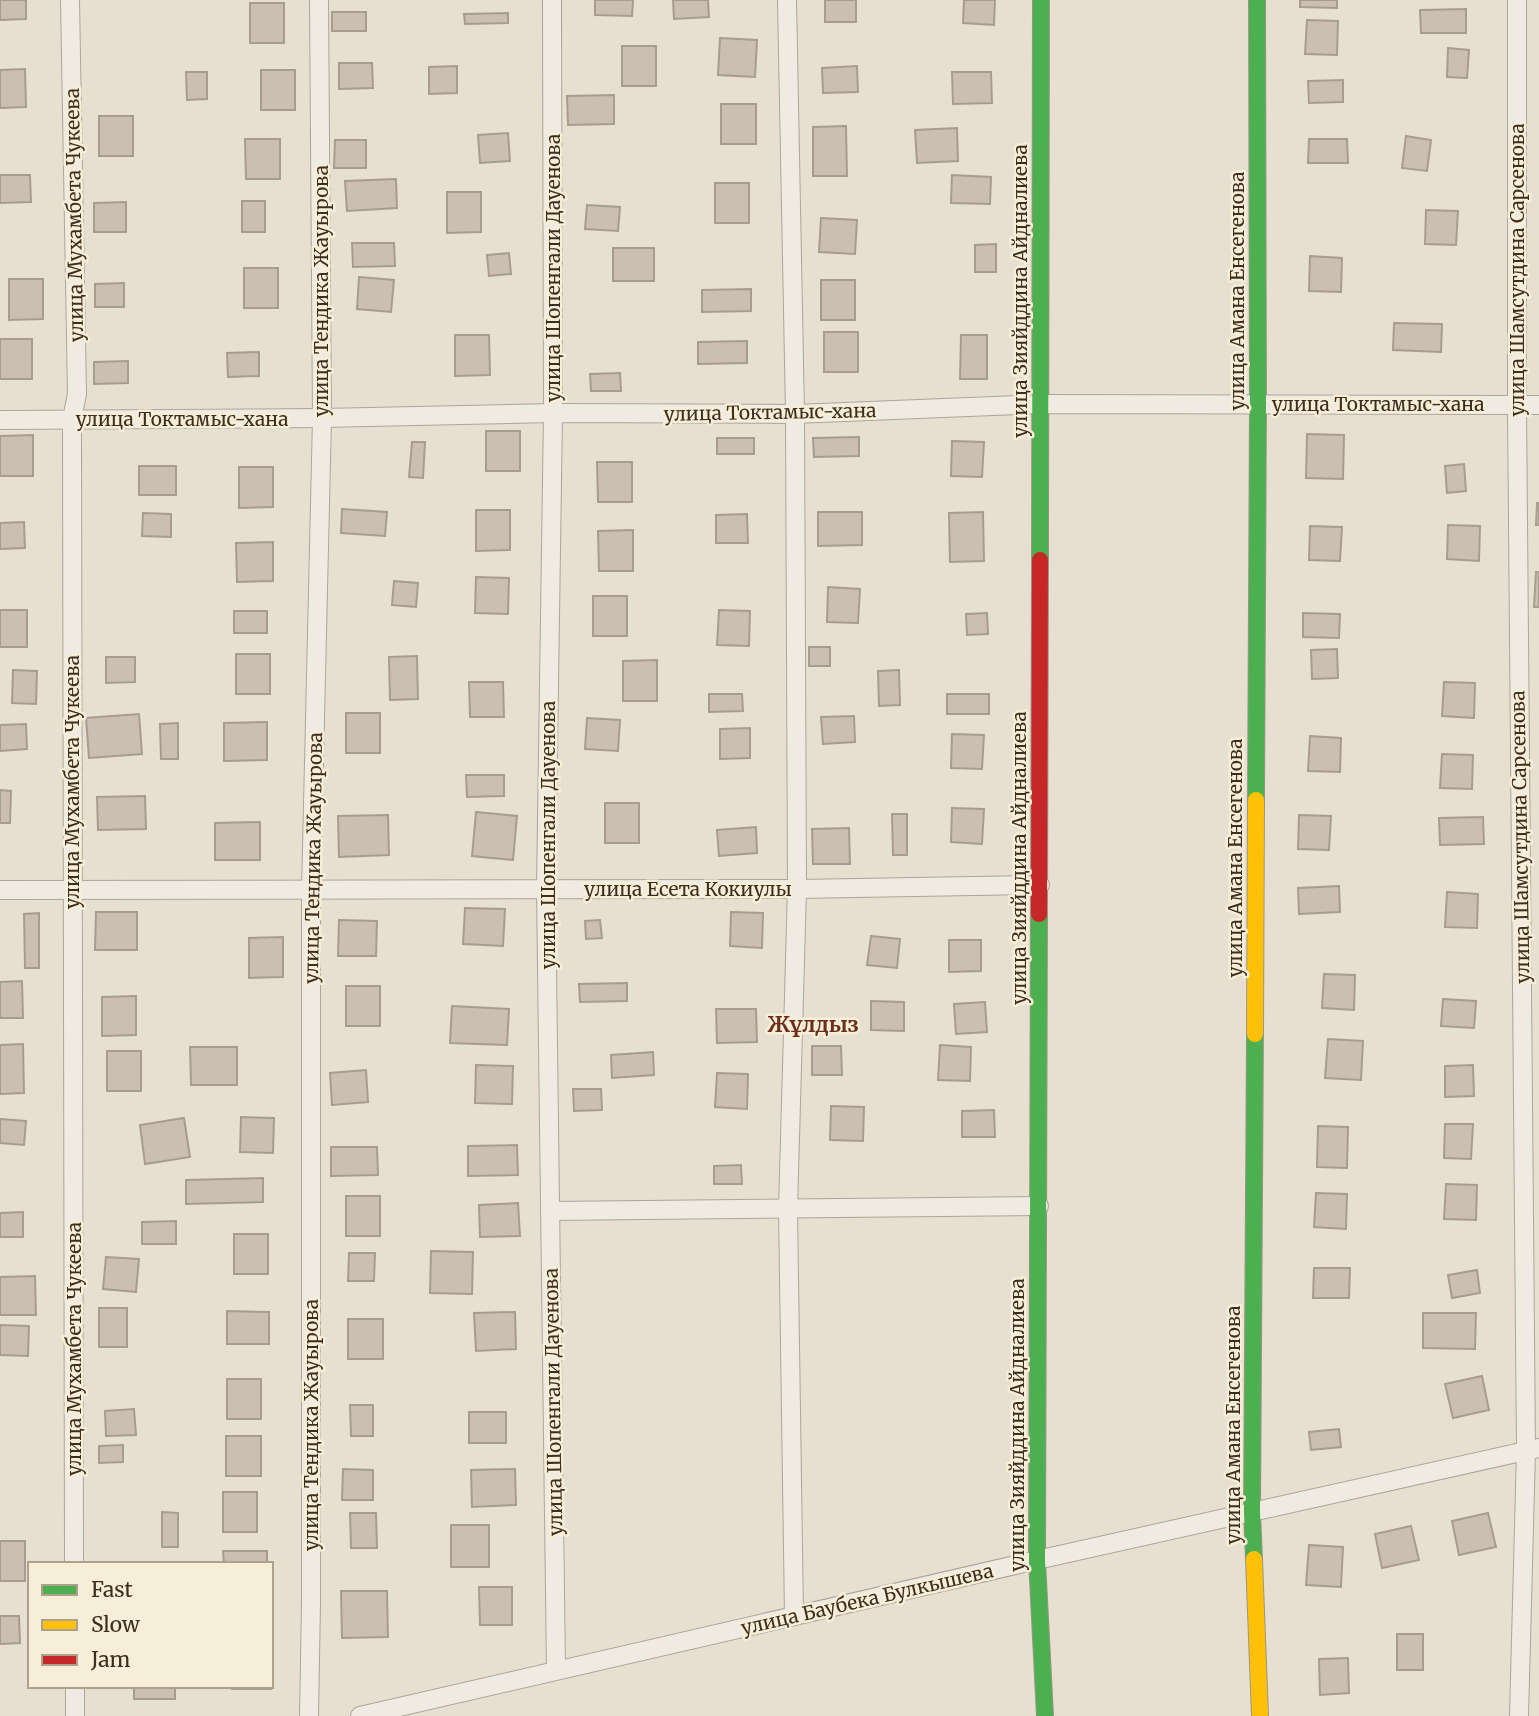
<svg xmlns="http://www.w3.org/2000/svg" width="1539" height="1716" viewBox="0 0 1539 1716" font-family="Merriweather,serif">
<rect width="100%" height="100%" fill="#e7e0d1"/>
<!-- building -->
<g fill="#cbbfb2" stroke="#a89c90" stroke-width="2">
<path d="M0,0H26V19L0,20Z"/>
<path d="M595,0H633L632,16L595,15Z"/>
<path d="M673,0H708L709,17L674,19Z"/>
<rect x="825" y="0" width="31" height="22"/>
<path d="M964,0H995L994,25L963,23Z"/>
<path d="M1300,0H1337V8L1300,7Z"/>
<rect x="250" y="3" width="34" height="40"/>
<path d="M1466,9V33H1421L1420,10Z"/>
<rect x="332" y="12" width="34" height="19"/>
<path d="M508,13V23L465,24L464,14Z"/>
<path d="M1307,20L1338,21L1337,55L1305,54Z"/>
<path d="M720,38L757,40L755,77L718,75Z"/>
<rect x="622" y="46" width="34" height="40"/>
<path d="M1448,48L1469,50L1467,78L1447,77Z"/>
<path d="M339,63H372L373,88L339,89Z"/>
<path d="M457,66V93L429,94V67Z"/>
<path d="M857,66L858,92L823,93L822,68Z"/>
<path d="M25,69L26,107L0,108V70Z"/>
<rect x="261" y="70" width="34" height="40"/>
<path d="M186,72H207V99L187,100Z"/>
<path d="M952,72H991L992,103L953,104Z"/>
<path d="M1343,80V102L1309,103L1308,81Z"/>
<path d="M614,95V124L568,125L567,96Z"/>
<rect x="721" y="104" width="35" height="40"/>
<rect x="99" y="116" width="34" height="40"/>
<path d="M846,126L847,176H813V127Z"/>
<path d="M957,128L958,161L917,163L915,130Z"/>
<path d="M508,133L510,161L480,163L478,135Z"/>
<path d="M1406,136L1431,140L1427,171L1402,168Z"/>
<path d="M245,139H280V179H246Z"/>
<path d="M1309,139H1347L1348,163H1308Z"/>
<path d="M335,140H366V168H334Z"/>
<path d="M0,175H30L31,202L0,203Z"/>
<path d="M952,175L991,177L990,204L951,203Z"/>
<path d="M396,179L397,208L347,211L345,181Z"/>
<rect x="715" y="183" width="34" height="40"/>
<path d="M447,192H481V232L447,233Z"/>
<rect x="242" y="201" width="23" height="31"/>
<path d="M126,202V232H94V203Z"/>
<path d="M587,205L620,207L618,231L585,229Z"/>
<path d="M1426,210L1458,211L1456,245L1425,244Z"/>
<path d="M821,218L857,220L855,254L819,252Z"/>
<path d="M352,243H394L395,266L353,267Z"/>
<path d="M996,244V272H975V245Z"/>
<rect x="613" y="248" width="41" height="33"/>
<path d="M509,253L511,274L489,276L487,255Z"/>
<path d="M1310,256L1342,258L1341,292L1309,291Z"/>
<rect x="244" y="268" width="34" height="40"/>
<path d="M359,277L394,280L391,312L357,309Z"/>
<path d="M9,279H43V319L9,320Z"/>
<rect x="821" y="280" width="34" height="40"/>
<path d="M124,283V307H95V284Z"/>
<path d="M751,289V311L702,312V290Z"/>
<path d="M1394,323L1442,324L1441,352L1393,350Z"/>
<rect x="824" y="332" width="34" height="40"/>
<path d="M455,335H489L490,375L455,376Z"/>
<path d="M961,335H987V379H960Z"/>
<rect x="0" y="339" width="32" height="40"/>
<path d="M747,341V363L698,364V342Z"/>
<path d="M259,352V376L228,377L227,353Z"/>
<path d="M128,361V383L94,384V362Z"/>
<path d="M620,373L621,391H591L590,374Z"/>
<rect x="486" y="431" width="34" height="40"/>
<path d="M1307,434L1344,435L1343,479L1306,478Z"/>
<path d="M33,435V476H0V436Z"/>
<path d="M859,437V456L814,457L813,438Z"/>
<rect x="717" y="438" width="37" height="16"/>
<path d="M952,441L984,442L982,477L951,476Z"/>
<path d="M412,442H425L423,478L409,477Z"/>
<path d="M597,462H632V502H598Z"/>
<path d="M1464,464L1466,491L1447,493L1445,466Z"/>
<rect x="139" y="466" width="37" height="29"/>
<path d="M239,467H273V507L239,508Z"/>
<path d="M1537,503H1539V525H1536Z"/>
<path d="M342,509L387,512L385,536L341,533Z"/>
<path d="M476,510H510V550L476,551Z"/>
<path d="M818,512H862V545L818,546Z"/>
<path d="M983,512L984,561L950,562L949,513Z"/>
<path d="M143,513L171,514V537L142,536Z"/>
<path d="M747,514L748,543H716V515Z"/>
<path d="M24,522L25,548L0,549V523Z"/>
<path d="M1448,525L1480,526L1479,561L1447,559Z"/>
<path d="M1310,526L1342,527L1340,561L1309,560Z"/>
<path d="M633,530V571H599L598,531Z"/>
<path d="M273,542V581L237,582L236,543Z"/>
<path d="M1536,572H1539V607H1534Z"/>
<path d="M476,577L509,578L508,614L475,613Z"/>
<path d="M394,581L418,583L416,607L392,605Z"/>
<path d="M828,587L860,589L858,623L827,622Z"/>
<rect x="593" y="596" width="34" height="40"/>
<rect x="0" y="610" width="27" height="37"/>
<path d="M719,610L750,611L749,646L717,645Z"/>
<rect x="234" y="611" width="33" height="22"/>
<path d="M987,613L988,634L967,635L966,614Z"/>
<path d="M1303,613L1340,614L1339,638L1303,637Z"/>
<rect x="809" y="647" width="21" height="19"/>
<path d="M1337,649L1338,678L1312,679L1311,650Z"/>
<rect x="236" y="654" width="34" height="40"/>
<path d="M417,656L418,699L390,700L389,657Z"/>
<path d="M106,657H135V682L106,683Z"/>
<path d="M657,660V701H623V661Z"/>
<path d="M13,670L37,671L36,704L12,703Z"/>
<path d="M899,670L900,705L879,706L878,671Z"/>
<path d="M469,682H503L504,717H470Z"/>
<path d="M1444,682L1475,683L1474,718L1442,716Z"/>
<path d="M709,694H742L743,711L709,712Z"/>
<rect x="947" y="694" width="42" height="20"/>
<rect x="346" y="713" width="34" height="40"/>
<path d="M139,714L142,754L89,758L86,718Z"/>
<path d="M854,716L855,742L823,744L821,717Z"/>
<path d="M587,718L620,720L618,751L585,749Z"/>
<path d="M267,722V760L224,761V723Z"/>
<path d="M178,723V759H161L160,724Z"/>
<path d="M26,724L27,749L0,751V725Z"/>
<path d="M750,728V758L720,759V729Z"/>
<path d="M952,734L984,735L982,769L951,768Z"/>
<path d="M1310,736L1341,738L1340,772L1308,771Z"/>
<path d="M1442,754L1473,755L1472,789L1440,788Z"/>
<path d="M466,775H504V796L467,797Z"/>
<path d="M0,790L11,791L10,823H0Z"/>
<path d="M145,796L146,829L98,830L97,797Z"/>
<rect x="605" y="803" width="34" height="40"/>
<path d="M952,808L984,809L982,844L951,842Z"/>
<path d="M476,812L517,816L513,860L472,856Z"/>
<path d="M892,814H907V855H893Z"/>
<path d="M388,815L389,855L339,857L338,816Z"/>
<path d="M1299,815L1331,816L1329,850L1298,849Z"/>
<path d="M1483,817L1484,844L1440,845L1439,818Z"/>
<path d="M260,822V860H215V823Z"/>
<path d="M756,827L757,853L719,856L717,830Z"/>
<path d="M849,828L850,864H813L812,829Z"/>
<path d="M1339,886L1340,912L1299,914L1298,888Z"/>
<path d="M1447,892L1478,894L1477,928L1445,927Z"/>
<path d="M465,908L505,909L503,946L463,944Z"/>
<path d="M96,912H137V950H95Z"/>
<path d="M731,912L763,913L762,948L730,946Z"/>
<path d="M39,913V968H25L24,914Z"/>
<path d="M339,920L377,921L376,956H338Z"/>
<path d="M600,920L602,938L586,939L585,921Z"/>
<path d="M871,936L900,939L897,968L867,965Z"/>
<path d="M283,937V977L249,978V938Z"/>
<path d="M949,940H981V971L949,972Z"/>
<path d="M1324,974L1355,975L1354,1010L1322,1008Z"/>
<path d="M22,981L23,1018H0V982Z"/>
<path d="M627,983V1001L580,1002L579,984Z"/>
<rect x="346" y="986" width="34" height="40"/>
<path d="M136,996V1035L102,1036V997Z"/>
<path d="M1443,999L1476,1001L1474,1028L1441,1026Z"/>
<path d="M871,1001L904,1002V1031L871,1030Z"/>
<path d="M985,1002L987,1032L956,1034L954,1004Z"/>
<path d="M452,1006L509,1009L507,1045L450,1043Z"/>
<path d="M716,1009H756L757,1042L717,1043Z"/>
<path d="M1328,1039L1363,1041L1361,1080L1325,1078Z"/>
<path d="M23,1044L24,1093L0,1094V1045Z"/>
<path d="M940,1045L971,1047L970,1081L938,1080Z"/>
<path d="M812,1046H841L842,1075H812Z"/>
<path d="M190,1047H237V1085H191Z"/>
<rect x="107" y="1051" width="34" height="40"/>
<path d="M653,1052L654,1075L612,1078L611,1055Z"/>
<path d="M476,1065L513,1066L512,1104L475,1103Z"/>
<path d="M1473,1065L1474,1096L1445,1097V1066Z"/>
<path d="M366,1070L368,1102L332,1105L330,1073Z"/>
<path d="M717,1073L748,1074L747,1109L715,1107Z"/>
<path d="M573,1089H601L602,1110L574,1111Z"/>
<path d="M831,1106L864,1107L863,1141L830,1140Z"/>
<path d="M994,1110L995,1137H962V1111Z"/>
<path d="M241,1117L274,1118L273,1153L240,1152Z"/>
<path d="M184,1118L190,1157L145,1164L140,1125Z"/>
<path d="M0,1119L26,1121L24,1145L0,1143Z"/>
<path d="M1445,1124H1473L1471,1159L1444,1158Z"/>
<path d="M1318,1126L1348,1127L1347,1168L1317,1167Z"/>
<path d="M517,1145L518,1175L468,1176V1146Z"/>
<path d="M331,1147H377L378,1175L331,1176Z"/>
<path d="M741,1165L742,1184H714V1166Z"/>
<path d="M263,1178V1202L186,1204V1180Z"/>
<path d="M1446,1184L1477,1185L1476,1220L1444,1219Z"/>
<path d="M1316,1193L1347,1194L1346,1229L1314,1227Z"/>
<rect x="346" y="1196" width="34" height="40"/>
<path d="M518,1203L520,1236L480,1237L479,1205Z"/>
<path d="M23,1212V1237H0V1213Z"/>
<path d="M176,1221V1244H142V1222Z"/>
<rect x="234" y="1234" width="34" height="40"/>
<path d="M431,1251L473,1252L472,1294L430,1293Z"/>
<path d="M349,1253H375L374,1281H348Z"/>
<path d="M106,1257L139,1259L136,1292L103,1289Z"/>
<path d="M1314,1268H1350L1349,1298H1313Z"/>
<path d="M1477,1270L1480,1293L1452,1298L1448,1275Z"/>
<path d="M35,1276L36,1315H0V1277Z"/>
<rect x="99" y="1308" width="28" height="39"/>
<path d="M227,1311L269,1312V1344H227Z"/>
<path d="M515,1312L516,1349L476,1351L474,1313Z"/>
<path d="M1423,1313H1476L1475,1349L1423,1348Z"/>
<rect x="348" y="1319" width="35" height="40"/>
<path d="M0,1325L29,1326L28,1356L0,1355Z"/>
<path d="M1482,1376L1489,1410L1453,1418L1445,1384Z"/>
<rect x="227" y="1379" width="34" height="40"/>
<path d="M350,1405H373V1436H351Z"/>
<path d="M134,1409L136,1435L106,1436L105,1411Z"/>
<rect x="469" y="1412" width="37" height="31"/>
<path d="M1339,1429L1341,1447L1311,1450L1309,1432Z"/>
<rect x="226" y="1436" width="35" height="40"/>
<path d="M123,1445V1462L99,1463V1446Z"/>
<path d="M343,1469L373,1470V1500H342Z"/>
<path d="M515,1469L516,1505L472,1507L471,1470Z"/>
<rect x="223" y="1492" width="34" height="40"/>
<path d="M162,1512L178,1513V1547H162Z"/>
<path d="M350,1513H376L377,1548H351Z"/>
<path d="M1488,1513L1496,1547L1459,1555L1452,1521Z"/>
<rect x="451" y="1525" width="38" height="42"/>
<path d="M1411,1526L1419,1560L1382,1568L1375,1534Z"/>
<rect x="0" y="1541" width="25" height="40"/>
<path d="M1309,1545L1343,1547L1341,1587L1306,1585Z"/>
<path d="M223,1551H267V1564H224Z"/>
<path d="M479,1587H512V1625H480Z"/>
<path d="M341,1591H387L388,1637L342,1638Z"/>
<path d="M0,1616H19L20,1643L0,1644Z"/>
<rect x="1397" y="1634" width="26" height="36"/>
<path d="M1348,1658L1349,1693L1320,1695L1319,1659Z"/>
<rect x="134" y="1686" width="41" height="13"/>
<rect x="232" y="1686" width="39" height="3"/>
</g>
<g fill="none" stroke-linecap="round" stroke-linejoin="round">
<!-- street casing -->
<g stroke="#ada599" stroke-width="20">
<g id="street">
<path d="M70,0L77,394L72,419L74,1564"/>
<path d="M552,0L553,413L546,889L556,1670"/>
<path d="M787,0L795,414L797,889L788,1209L794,1616"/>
<path d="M1517,0V405L1526,1451L1519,1716"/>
<path d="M0,420L322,418L553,413L795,414L1041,404L1539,405"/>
<path d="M0,890L797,889L1040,885"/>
<path d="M550,1211L1039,1206"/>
<path d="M75,1686V1716"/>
<path d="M309,1716L311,1603V891L322,418L319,0"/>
<path d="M360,1716L1037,1560L1539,1448"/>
</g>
</g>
<!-- fast casing -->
<g stroke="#9c958a" stroke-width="18">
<g id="fast">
<path d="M1040,560L1041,0"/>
<path d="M1256,800L1258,404L1257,0"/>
<path d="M1039,914L1037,1560L1045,1716"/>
<path d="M1254,1559L1252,1512L1255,1034"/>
</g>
</g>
<!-- slow casing -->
<g stroke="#9c958a" stroke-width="18">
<g id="slow">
<path d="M1255,1034L1256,800"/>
<path d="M1254,1559L1260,1716"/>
</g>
</g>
<!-- jam casing -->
<g stroke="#9c958a" stroke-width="18">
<path id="jam" d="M1039,914L1040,560"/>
</g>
<!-- street -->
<use href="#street" stroke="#efebe3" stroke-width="18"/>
<!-- fast -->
<use href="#fast" stroke="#4caf50" stroke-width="16"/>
<!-- slow -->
<use href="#slow" stroke="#ffc107" stroke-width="16"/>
<!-- jam -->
<use href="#jam" stroke="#c62828" stroke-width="16"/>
</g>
<g text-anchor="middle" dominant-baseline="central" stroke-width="5" stroke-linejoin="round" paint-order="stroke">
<!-- street labels -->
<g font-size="19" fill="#3d2e20" stroke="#f7eed8">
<text transform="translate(74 215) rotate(-91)">улица Мухамбета Чукеева</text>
<text transform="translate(553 268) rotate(-90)">улица Шопенгали Дауенова</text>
<text transform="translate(1517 270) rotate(-90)">улица Шамсутдина Сарсенова</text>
<text transform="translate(321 291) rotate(-90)">улица Тендика Жауырова</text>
<text transform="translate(1020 291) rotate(-90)">улица Зияйддина Айдналиева</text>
<text transform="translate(1237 291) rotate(-90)">улица Амана Енсегенова</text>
<text x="1378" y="404">улица Токтамыс-хана</text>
<text transform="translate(770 412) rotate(-1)">улица Токтамыс-хана</text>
<text x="182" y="419">улица Токтамыс-хана</text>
<text transform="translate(72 782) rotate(-90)">улица Мухамбета Чукеева</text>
<text transform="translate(548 835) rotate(-90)">улица Шопенгали Дауенова</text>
<text transform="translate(1520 837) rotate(-91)">улица Шамсутдина Сарсенова</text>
<text transform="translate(313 858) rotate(-89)">улица Тендика Жауырова</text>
<text transform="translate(1019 858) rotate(-90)">улица Зияйддина Айдналиева</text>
<text transform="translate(1235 858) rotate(-90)">улица Амана Енсегенова</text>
<text x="688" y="889">улица Есета Кокиулы</text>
<text transform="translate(74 1349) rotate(-90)">улица Мухамбета Чукеева</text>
<text transform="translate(553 1402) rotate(-91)">улица Шопенгали Дауенова</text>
<text transform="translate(311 1425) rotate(-90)">улица Тендика Жауырова</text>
<text transform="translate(1017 1425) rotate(-90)">улица Зияйддина Айдналиева</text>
<text transform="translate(1233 1425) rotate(-90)">улица Амана Енсегенова</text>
<text transform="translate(867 1599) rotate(-13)">улица Баубека Булкышева</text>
</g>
<!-- neighbourhood labels -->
<g font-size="21" font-weight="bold" fill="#6b2e1e" stroke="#f7eed8">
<text x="813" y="1024">Жұлдыз</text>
</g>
</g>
<!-- legend -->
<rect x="28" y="1562" width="245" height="126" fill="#f7eed8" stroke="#ada18e" stroke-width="2"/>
<rect x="42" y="1585" width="35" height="10" fill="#4caf50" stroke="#ada18e" stroke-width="2"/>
<text x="91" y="1597" font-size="21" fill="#3d2e20">Fast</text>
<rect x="42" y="1620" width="35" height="10" fill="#ffc107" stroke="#ada18e" stroke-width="2"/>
<text x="91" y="1632" font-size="21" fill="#3d2e20">Slow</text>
<rect x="42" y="1655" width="35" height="10" fill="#c62828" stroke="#ada18e" stroke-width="2"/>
<text x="91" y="1667" font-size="21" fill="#3d2e20">Jam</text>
</svg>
